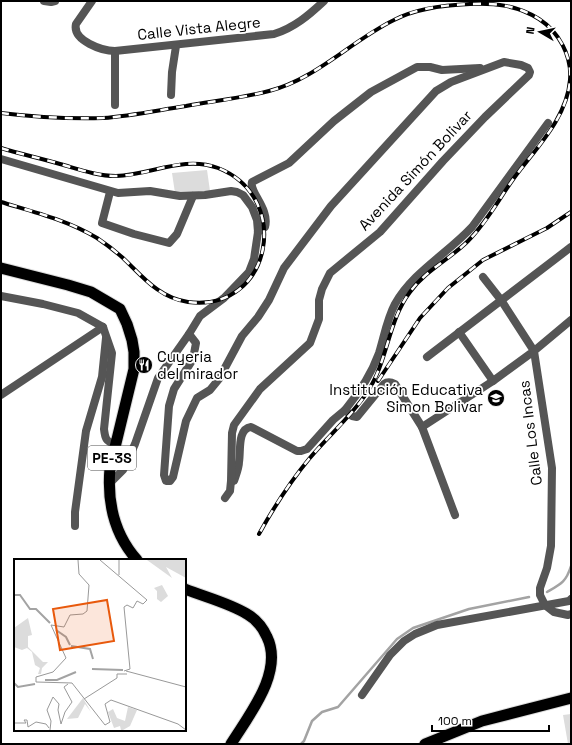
<svg xmlns="http://www.w3.org/2000/svg" width="572" height="745" viewBox="0 0 572 745" font-family="'Space Grotesk',sans-serif">
<rect width="100%" height="100%" fill="#fff"/>
<!-- green -->
<g fill="#dcdcdc">
<path d="M207,170L210,191L175,193L172,173Z"/>
<path d="M571,714V744H568L563,715Z"/>
</g>
<g fill="none" stroke-linecap="round" stroke-linejoin="round">
<!-- stream -->
<g stroke="#a3a3a3" stroke-width="2.5">
<path d="M547,592C561,584 566,582 571,566"/>
<path d="M301,744L304,741L312,721L322,712L338,707L397,639L413,628L469,609L529,597"/>
</g>
<!-- trunk casing -->
<g stroke="#dbdbdb" stroke-width="13">
<g id="trunk">
<path d="M1,268L68,285L91,292L120,309L127,324L132,340L134,352V369L110,468C107,502 114,534 137,560"/>
<path d="M185,589C205,597 229,603 247,614C256,619 263,628 267,637C284,672 249,715 231,744"/>
<path d="M425,744L482,721L571,698"/>
</g>
</g>
<!-- minor -->
<g stroke="#555" stroke-width="8">
<path d="M44,1L51,2L55,1"/>
<path d="M92,1L76,24C72,41 103,51 115,51L274,34C294,28 309,15 324,1"/>
<path d="M171,95L172,72L176,46"/>
<path d="M115,105V51"/>
<path d="M1,159L118,193L150,191L180,196L205,195L231,191L237,192L243,195L252,207L257,220L258,232L254,259L249,272L224,298L200,316L189,334"/>
<path d="M110,192L102,223L134,234L169,243L177,234L193,196"/>
<path d="M258,232L265,227C270,209 249,192 252,182L289,163L334,121L371,92L417,67H430L442,70L480,68"/>
<path d="M483,277L501,300L534,351L493,381L422,427L395,384C391,382 388,381 384,384L357,417L352,416L345,410C359,393 371,375 379,353C384,337 387,319 395,304C413,272 447,254 472,227L548,123"/>
<path d="M1,296L43,304L78,313L103,327L112,353L104,429C105,438 106,442 115,444"/>
<path d="M459,332L493,381"/>
<path d="M427,357L571,247"/>
<path d="M1,395L103,327"/>
<path d="M422,427L455,515"/>
<path d="M232,481H234C236,475 239,468 239,462C241,451 237,429 251,427L297,451H301L307,449L333,420L345,410"/>
<path d="M109,484L123,470L135,444L158,378L189,334L196,343L193,359L174,389L169,406L164,475L166,481H170L173,477L186,421L197,398L210,390L219,379L242,336L258,317L269,300L284,268L331,206L436,91L451,82L504,62L521,65L528,68L530,72L529,75L485,117L443,161L380,232L330,273L322,289L319,300V319L310,343L260,389L234,425L232,433L231,481L230,491L225,498"/>
<path d="M75,526V512L86,431L102,377L106,338"/>
<path d="M362,695L390,655L404,641L415,634L437,625L569,601L571,599"/>
</g>
<!-- tertiary -->
<path stroke="#555" stroke-width="8" d="M571,320L534,351L552,468L551,546L547,568L540,588V595L545,605L554,612L568,615L571,614"/>
<!-- trunk -->
<use href="#trunk" stroke="#000" stroke-width="11"/>
<!-- rail casing -->
<g stroke="#000" stroke-width="4">
<g id="rail">
<path d="M1,113C34,117 69,119 103,118C131,116 159,110 186,106C214,101 242,98 269,91C316,79 351,41 394,20C417,8 444,5 470,4C495,3 517,5 539,19C559,32 572,56 570,80C567,118 536,148 514,178C499,199 487,222 468,241C450,259 425,271 410,292C388,321 388,360 368,391C352,416 328,436 309,459C290,482 274,507 259,534"/>
<path d="M1,148C20,154 40,158 60,164C78,169 97,176 116,176C151,175 184,155 218,168C293,197 272,313 188,302C159,298 142,276 123,258C115,251 106,244 97,238C67,220 34,212 1,202"/>
<path d="M378,381L420,318L448,288L483,260L547,228L571,212"/>
</g>
</g>
<!-- rail -->
<use href="#rail" stroke="#fff" stroke-width="2.5" stroke-dasharray="8" stroke-linecap="butt"/>
</g>
<!-- icons -->
<defs>
<g id="restaurant-disc" transform="scale(0.9)"><circle r="9.5" fill="#000" stroke="#fff"/><path d="M-5-6h1v4h1v-4h1v4h1v-4h1v5L-1.5 .5V6h-2V.5L-5-1ZM5-6V6H3V1.5H1.5Q1.5-4 5-6Z" fill="#fff"/></g>
<g id="school-disc" transform="scale(0.9)"><circle r="9.5" fill="#000" stroke="#fff"/><path d="M0-5L7-2L0 1L-7-2ZM-4 1L0 2.5L4 1V4Q0 6-4 4Z" fill="#fff"/></g>
</defs>
<g fill-rule="evenodd">
<use href="#restaurant-disc" x="144" y="365"/>
<use href="#school-disc" x="496" y="398"/>
</g>
<g text-anchor="middle" dominant-baseline="central" stroke-width="3.5" stroke-linejoin="round" paint-order="stroke">
<!-- shield labels -->
<rect fill="#fff" stroke="#4c4c4c" stroke-width="1" x="88" y="446" width="48" height="24" rx="3"/>
<g font-size="14" font-weight="bold" fill="#000">
<text x="112" y="458">PE-3S</text>
</g>
<!-- street labels -->
<g font-size="15" fill="#000" stroke="#fff">
<text transform="translate(199 28) rotate(-6)">Calle Vista Alegre</text>
<text transform="translate(415 170) rotate(-47)">Avenida Simón Bolivar</text>
<text transform="translate(530 433) rotate(-97)">Calle Los Incas</text>
</g>
<!-- poi labels -->
<g font-size="15" fill="#000" stroke="#fff" text-anchor="start">
<text x="157" y="356">Cuyeria<tspan x="157" dy="17">del mirador</tspan></text>
<text x="483" y="389" text-anchor="end">Institución Educativa<tspan x="483" dy="17">Simon Bolivar</tspan></text>
</g>
</g>
<!-- overview -->
<g transform="translate(14 559)">
<rect width="172" height="172" fill="#fff"/>
<path d="M133,1H172V19L152,8L158,19ZM148,26L154,37L147,43L143,40V32L140,29ZM14,59L18,76L14,77V88L29,103H34L28,109L27,115H24L26,109L21,106L18,93L13,89L8,91L0,88V69ZM69,139L77,153L71,145L64,159L53,160ZM114,148L123,151L116,167L109,171H103H107L106,167L100,169L94,153L99,150L103,159L111,162Z" fill="#dcdcdc"/>
<path fill="none" stroke="#a3a3a3" stroke-width="2" d="M0,36H6L16,50H22L36,64M42,71L52,78L56,86M57,87L76,90L79,100M78,110L109,111M31,121H43L62,113M0,124L4,128L21,125"/>
<path fill="none" stroke="#999" stroke-width="1" d="M64,1L65,15L75,26L73,52L69,55L56,56L50,68L37,66L52,99L39,113L22,118V123L58,124L91,166L96,163L91,145L97,141L164,165L172,171M86,1L133,41L129,45L123,42L119,49L113,46L110,48L116,110L110,112M105,16V1M112,112L172,128M70,140L103,119V115H113M0,164H12L10,161H13L14,168L22,163L32,165L35,169M36,171L37,162L33,151L39,138L45,145L44,151L47,165L51,153L58,143L50,128L54,125"/>
<path fill="#e8590c" fill-opacity="0.15" stroke="#e8590c" stroke-width="2" d="M93,41L100,82L46,91L39,50Z"/>
<rect width="172" height="172" fill="none" stroke="#000" stroke-width="2"/>
</g>
<!-- border -->
<rect width="572" height="745" fill="none" stroke="#000000" stroke-width="4"/>
<!-- north arrow -->
<g transform="translate(540 32) rotate(279)" stroke="#ffffff" stroke-width="3" paint-order="stroke">
<path d="M0-3L7 15L0 10L-7 15Z" fill="#000000"/>
<text y="-6" font-size="11" font-weight="bold" text-anchor="middle" fill="#000000">N</text>
</g>
<!-- scale -->
<path d="M432 725v6h117v-6" fill="none" stroke="#000000" stroke-width="2"/>
<text x="438" y="725" font-size="12" fill="#000000" stroke="#ffffff" stroke-width="3" paint-order="stroke">100 m</text>
</svg>
